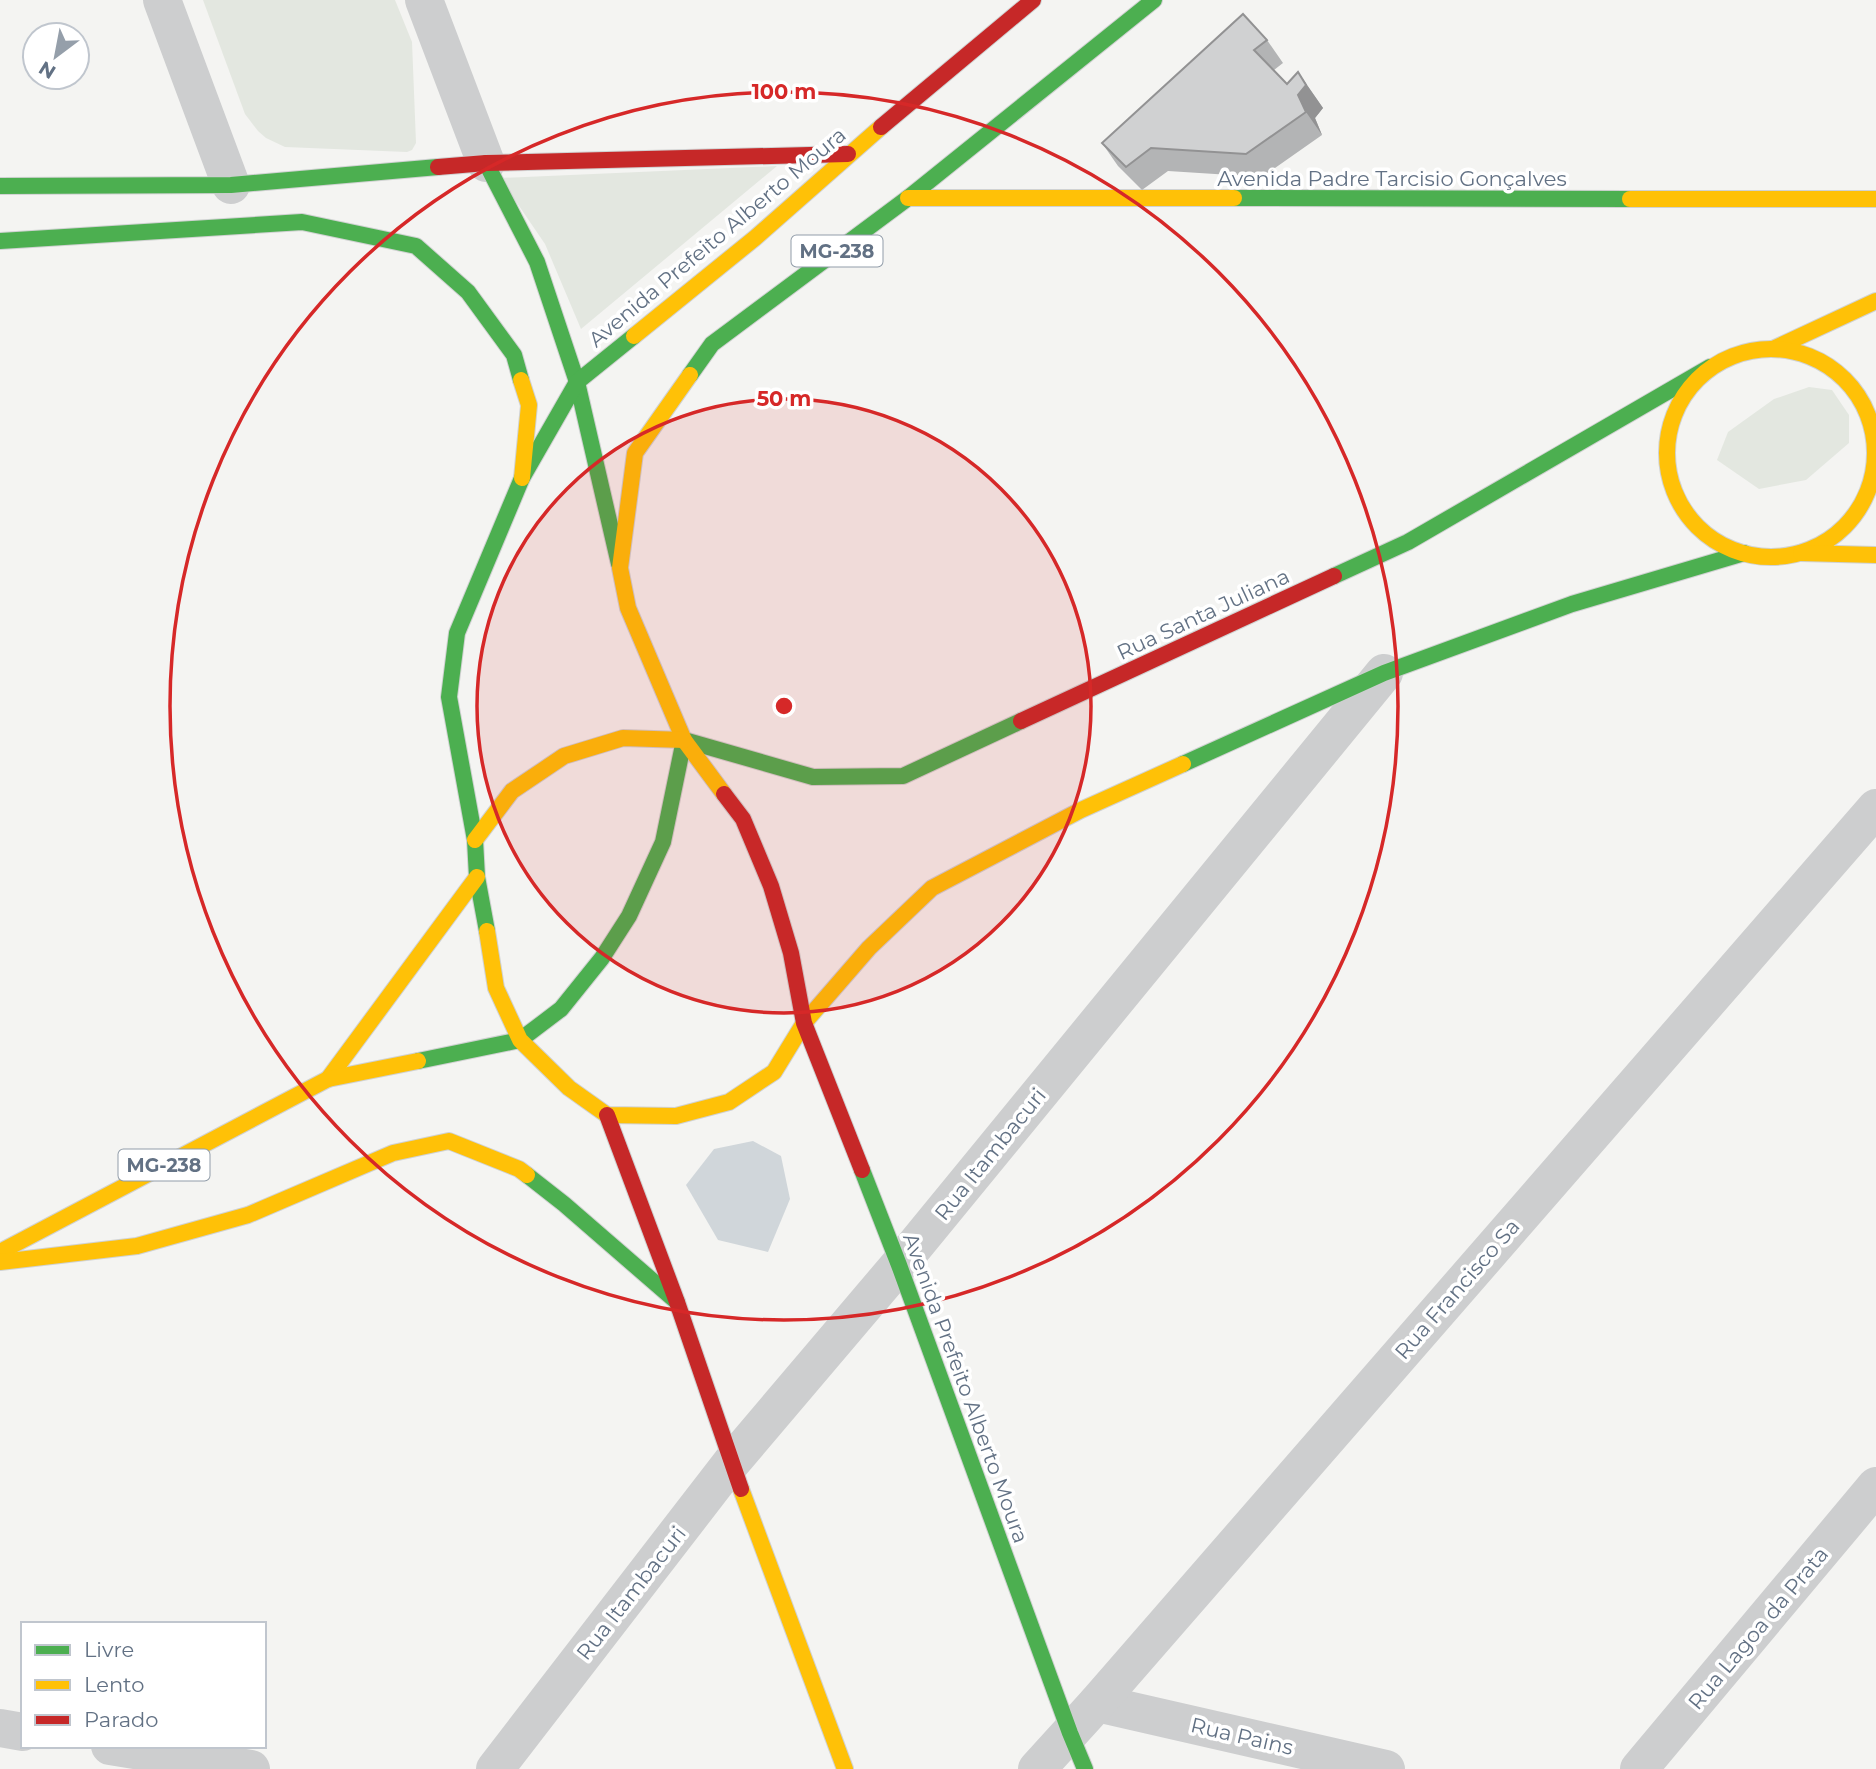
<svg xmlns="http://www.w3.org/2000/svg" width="1876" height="1769" viewBox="0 0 1876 1769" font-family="Montserrat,sans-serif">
<rect width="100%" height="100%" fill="#f4f4f2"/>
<!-- green -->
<g fill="#e3e7e0">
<path d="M203,0H395L412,42L416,143L412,150L407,152L285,147L266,138L258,131L245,114Z"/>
<path d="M777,166L581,329L545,244L500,178Z"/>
<path d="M1809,387L1832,390L1849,415V443L1806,480L1759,489L1717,460L1728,432L1774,399Z"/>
</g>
<!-- water -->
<path fill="#d0d6da" d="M753,1141L781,1156L790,1199L768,1252L718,1240L686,1185L714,1149Z"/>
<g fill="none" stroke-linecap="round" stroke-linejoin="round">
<!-- fast casing -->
<g stroke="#d0d2d2" stroke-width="18">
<g id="fast">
<path d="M486,163L537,262L577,382L619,564"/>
<path d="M0,186L231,185L438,167"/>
<path d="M1234,198L1630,199"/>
<path d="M0,241L302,222L416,246L468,292L514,355L521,380"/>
<path d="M690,375L712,344L908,198L1154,0"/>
<path d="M1334,576L1408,542L1710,367"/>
<path d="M684,740L813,777L903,776L1021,721"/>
<path d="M1183,764L1384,673L1572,604L1744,553"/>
<path d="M487,931L477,877L475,840L449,697L457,633L522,478L577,382L634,336"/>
<path d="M418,1061L520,1040L561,1009L602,958L629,916L663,842L684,740"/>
<path d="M862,1170L899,1265L1070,1733L1085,1769"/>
<path d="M527,1175L564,1204L677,1302"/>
</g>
</g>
<!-- slow casing -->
<g stroke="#d0d2d2" stroke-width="18">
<g id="slow">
<path d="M908,198H1234"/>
<path d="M1630,199H1876"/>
<path d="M634,336L755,238L881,127"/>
<path d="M1773,349L1876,301"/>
<circle cx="1771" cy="453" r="104"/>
<path d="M690,375L635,453L620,568L628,608L684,740L724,794"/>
<path d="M521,380L529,405L522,478"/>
<path d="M1801,553L1876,555"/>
<path d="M475,840L512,791L564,756L623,738L684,740"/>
<path d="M487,931L496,988L520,1040L569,1088L607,1115L676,1116L729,1102L774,1072L804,1023"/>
<path d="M804,1023L869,948L932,888L1081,810L1183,764"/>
<path d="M328,1079L477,877"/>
<path d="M0,1252L328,1079L418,1061"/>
<path d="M0,1262L137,1246L248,1215L393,1153L449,1141L519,1169L527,1175"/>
<path d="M741,1489L845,1769"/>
</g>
</g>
<!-- jam casing -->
<g stroke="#d0d2d2" stroke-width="18">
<g id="jam">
<path d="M881,127L1033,0"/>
<path d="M438,167L486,163L848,154"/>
<path d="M1021,721L1334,576"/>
<path d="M724,794L743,819L771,886L791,953L804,1023L862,1170"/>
<path d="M607,1115L677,1302L741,1489"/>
</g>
</g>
<!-- street -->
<g stroke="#cdcecf" stroke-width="38">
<path d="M162,0L231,185"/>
<path d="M424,0L486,163"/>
<path d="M1097,1703L1386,1769"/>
<path d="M0,1728L23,1732"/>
<path d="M110,1746L251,1769"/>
<path d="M495,1769L731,1463L899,1265L1384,673"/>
<path d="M1037,1769L1097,1703L1876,808"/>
<path d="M1639,1769L1876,1486"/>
</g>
<!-- fast -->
<use href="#fast" stroke="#4caf50" stroke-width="16"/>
<!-- slow -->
<use href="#slow" stroke="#ffc107" stroke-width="16"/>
<!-- jam -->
<use href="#jam" stroke="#c62828" stroke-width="16"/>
</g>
<!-- wall -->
<path fill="#b3b4b5" d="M1267,40L1283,63L1274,70L1287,84L1298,72L1323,108L1315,118L1322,135L1262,177L1168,171L1142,190L1118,166L1102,143Z"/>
<!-- shaded-wall -->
<path fill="#929293" d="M1298,72L1323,108L1315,118L1322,135L1306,112L1298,95Z"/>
<!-- building -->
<path fill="#d0d1d2" stroke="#929293" stroke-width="2" d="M1243,14L1267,40L1254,50L1287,84L1298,72L1306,85L1298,95L1306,112L1246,154L1151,148L1126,167L1102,143Z"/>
<!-- distance rings -->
<circle cx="784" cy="706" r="307" fill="#d62828" fill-opacity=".12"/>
<g fill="none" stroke="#d62828" stroke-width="3.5">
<circle cx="784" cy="706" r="307"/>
<circle cx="784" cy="706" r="614"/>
</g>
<g text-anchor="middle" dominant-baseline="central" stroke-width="7" stroke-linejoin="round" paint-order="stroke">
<!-- shield labels -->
<g fill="#fff" stroke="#919ca9" stroke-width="2">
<rect x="791.5" y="235.5" width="91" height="31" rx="5"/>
<rect x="118.5" y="1149.5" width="91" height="31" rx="5"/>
</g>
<g font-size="19" font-weight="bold" fill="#627184">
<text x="837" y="251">MG-238</text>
<text x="164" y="1165">MG-238</text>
</g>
<!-- street labels -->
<g font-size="21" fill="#627184" stroke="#fff">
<text x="1392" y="178">Avenida Padre Tarcisio Gonçalves</text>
<text transform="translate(717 237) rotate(-40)">Avenida Prefeito Alberto Moura</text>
<text transform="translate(1203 614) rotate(-25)">Rua Santa Juliana</text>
<text transform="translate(990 1154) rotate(-51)">Rua Itambacuri</text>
<text transform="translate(1457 1289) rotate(-49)">Rua Francisco Sa</text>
<text transform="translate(966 1388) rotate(70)">Avenida Prefeito Alberto Moura</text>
<text transform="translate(631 1593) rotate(-52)">Rua Itambacuri</text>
<text transform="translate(1758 1628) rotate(-50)">Rua Lagoa da Prata</text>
<text transform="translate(1242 1736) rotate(13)">Rua Pains</text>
</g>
</g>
<circle cx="784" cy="706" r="10" fill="#d62828" stroke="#fff" stroke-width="3.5"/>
<g font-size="21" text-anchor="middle" font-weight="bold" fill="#d62828" stroke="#fff" stroke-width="7" stroke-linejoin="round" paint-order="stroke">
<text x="784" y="99">100 m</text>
<text x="784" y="406">50 m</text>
</g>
<!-- legend -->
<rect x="21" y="1622" width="245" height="126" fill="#ffffff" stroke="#c0c6ce" stroke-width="2"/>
<rect x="35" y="1645" width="35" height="10" fill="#4caf50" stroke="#c0c6ce" stroke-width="2"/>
<text x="84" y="1657" font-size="21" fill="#627184">Livre</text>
<rect x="35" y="1680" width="35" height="10" fill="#ffc107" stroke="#c0c6ce" stroke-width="2"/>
<text x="84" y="1692" font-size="21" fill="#627184">Lento</text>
<rect x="35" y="1715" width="35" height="10" fill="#c62828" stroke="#c0c6ce" stroke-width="2"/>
<text x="84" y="1727" font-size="21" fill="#627184">Parado</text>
<!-- north arrow -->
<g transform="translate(56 56) rotate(212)"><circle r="33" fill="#ffffff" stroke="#c0c6ce" stroke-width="2"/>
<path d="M0-5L12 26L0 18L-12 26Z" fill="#959faa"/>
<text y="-10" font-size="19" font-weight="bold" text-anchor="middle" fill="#627184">N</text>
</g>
</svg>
